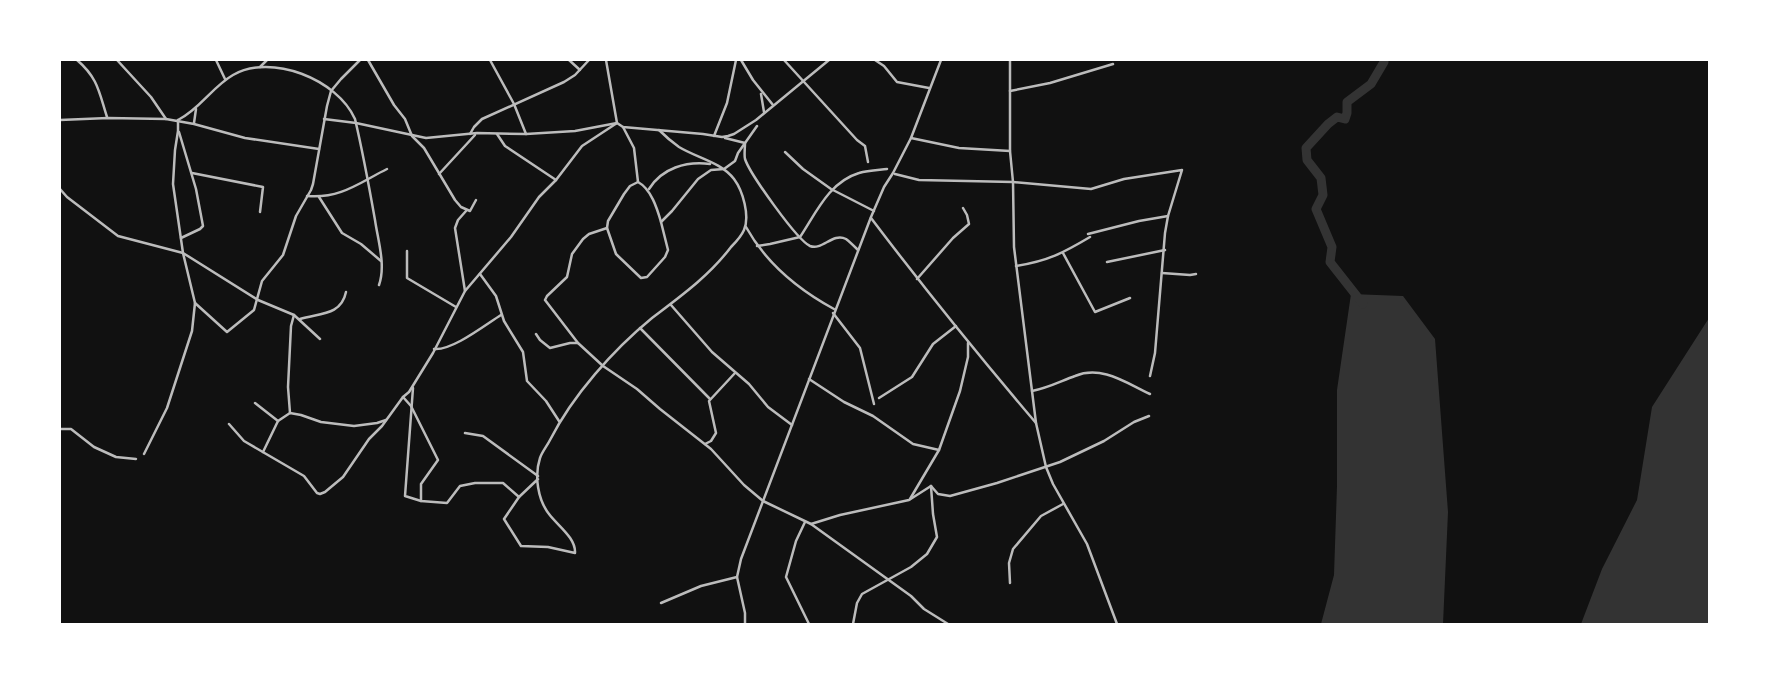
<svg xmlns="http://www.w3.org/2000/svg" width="1769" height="684" viewBox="0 0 1769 684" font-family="Raleway,sans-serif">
<rect width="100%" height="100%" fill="#111"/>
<!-- water -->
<g fill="#333">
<path d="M1351,294L1403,296L1435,339L1448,512L1443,624H1321L1334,575L1337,486V390Z"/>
<path d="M1709,318V624H1581L1602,569L1637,500L1652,407Z"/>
</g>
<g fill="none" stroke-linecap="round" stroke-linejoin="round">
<!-- river -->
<path stroke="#333" stroke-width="9" d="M1363,304L1330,262L1332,247L1316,209L1323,195L1321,178L1307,160L1306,148L1328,124L1337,117L1345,119L1347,113V102L1371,84L1384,62V60"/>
<!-- minor -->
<g stroke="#bcbcbc" stroke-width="2.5">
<path d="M77,60C98,78 99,92 107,117"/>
<path d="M117,60L151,97L166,119"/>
<path d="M216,60L225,79"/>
<path d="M368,60L394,105L405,119L412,136L424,148L455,200L461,207L470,211L476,200"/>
<path d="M490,60L514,104L526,134"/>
<path d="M569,60L580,70"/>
<path d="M741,60L753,80L773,105"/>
<path d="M784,60L857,140L865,146L868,162"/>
<path d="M875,60L884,66L897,82L929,88"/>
<path d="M260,67L267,60"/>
<path d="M1010,91L1050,83L1113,64"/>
<path d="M761,94L764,112"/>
<path d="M324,119L356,123L426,138L477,133L526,134L575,131L617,123L623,127L703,134L722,137L728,136L734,134L756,120L829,60"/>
<path d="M60,120L108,118L166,119L194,124L245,138L319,149"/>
<path d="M178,120C200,109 212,87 233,75C271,53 337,79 355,119C363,153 369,186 375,220C378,241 386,265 379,285"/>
<path d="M194,123L196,109"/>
<path d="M623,127L634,148L638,182C651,189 657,208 661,222"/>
<path d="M179,132L196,189L203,226L200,229L181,238"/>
<path d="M470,134L474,127L482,119L564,82L575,75L589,60"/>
<path d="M497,134L505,146L556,180"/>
<path d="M714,136L727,103L736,60"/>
<path d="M725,138L745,143C745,148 744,155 745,159C750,174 797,240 810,246C822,251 833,232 846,239C850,242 854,246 858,250"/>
<path d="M911,138L959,148L1010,151"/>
<path d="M785,152L803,169L831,189L874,211"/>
<path d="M192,173L263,187L260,212"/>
<path d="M439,174L475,135"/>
<path d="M895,174L919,180L1013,182L1091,189L1124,179L1182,170L1168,216L1165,233L1155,353L1150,376"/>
<path d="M638,182L630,186L624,194L608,221L607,228L616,254L641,278L647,277L665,257L668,250L661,222L672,211L698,179L711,170L724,169L735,161L738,153L757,126"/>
<path d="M60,189L67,197L118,236L183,253L258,300L294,315L320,339"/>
<path d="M649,189C662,168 686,161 710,164"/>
<path d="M307,196C340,199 359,183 387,169"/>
<path d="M319,197L342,233L361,244L381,261"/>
<path d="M871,218C924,288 979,356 1036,423"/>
<path d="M746,227C766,263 799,290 834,309"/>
<path d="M1088,234L1139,221L1168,216"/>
<path d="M757,246L770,244L800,237C816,213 829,182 859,173C868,170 878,170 887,169"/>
<path d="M407,251V278L456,307"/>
<path d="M1063,253L1095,312L1130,298"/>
<path d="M1107,262L1165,250"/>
<path d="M1016,266C1048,261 1063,253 1090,237"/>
<path d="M1162,273L1190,275L1196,274"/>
<path d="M480,274L496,296L504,321L523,352L527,381L546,401L559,421"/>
<path d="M917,279L953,238L969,224L967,215L963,208"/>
<path d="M465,291L455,228L458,220L466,211"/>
<path d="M195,303L227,332L254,310L262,281L283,255L296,216L311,190L313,184L327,106L331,91L341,79L360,60"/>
<path d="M671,305L712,352L749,384L768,407L792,425"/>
<path d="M833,313L860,348L874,404"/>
<path d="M300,319C319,313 341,316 346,292"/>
<path d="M640,328L710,399"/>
<path d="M536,334L540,340L550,348L570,343H578L603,366L637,389L660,409L711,449L744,485L763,501L811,524L840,515L909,500L931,486"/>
<path d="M578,343L545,300L547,296L567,277L572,254L583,239L589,234L607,228"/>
<path d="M434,349C452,351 485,325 501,315"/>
<path d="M809,379L844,402L873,416L913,444L939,450"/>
<path d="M413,388L405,496L421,501L447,503L460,486L475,483H503L519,497"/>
<path d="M1032,391C1048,388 1061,381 1075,376C1102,365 1126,383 1150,394"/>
<path d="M403,397L411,406L438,460L421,484V501"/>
<path d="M879,398L912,377L933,344L956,326"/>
<path d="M255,403L278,421"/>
<path d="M290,413L288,387L291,326L294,315"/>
<path d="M229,424L244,441L304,476L317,493L320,494L325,492L343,477L369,439L382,426L403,397L409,392L433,353L465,291L511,237L539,197L556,180L582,146L617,123L606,60"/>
<path d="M60,429H71L94,447L116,457L136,459"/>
<path d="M465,433L483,436L538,476"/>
<path d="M705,444L711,441L716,433L709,401L735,373"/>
<path d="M263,452L278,421L290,413L301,415L321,422L354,426L377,423L386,420"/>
<path d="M144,454L167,408L192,331L195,303L183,253L173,184L175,150L178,131V120"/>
<path d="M538,479L519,497L504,519L521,546L548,547L575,553C576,538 558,526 549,514C538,500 534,476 540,458C542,452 547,446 550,440C573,395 613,350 652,318C681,296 709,276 731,247C736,242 741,237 744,230C750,216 743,191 734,179C721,162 697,158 679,147C672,142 665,136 659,130"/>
<path d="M931,486L938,494L950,496L997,483L1060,462L1104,441L1134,422L1149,416"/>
<path d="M910,499L939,450L960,391L968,357V343"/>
<path d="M805,522L796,541L786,577L809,624"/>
<path d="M811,524L911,596L924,609L948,624"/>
<path d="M1010,583L1009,563L1013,549L1041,516L1063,504"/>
<path d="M661,603L701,586L737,577"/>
<path d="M745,624V613L737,577L741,559L871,217L884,187L893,173L911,138L941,60"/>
<path d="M853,624L857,603L862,594L911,567L927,554L937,537L933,514L931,486"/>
</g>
<!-- tertiary -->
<path stroke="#bcbcbc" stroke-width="2.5" d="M1010,60V151L1013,182L1014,247L1036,423L1046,467L1053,484L1087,544L1117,624"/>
</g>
<!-- border -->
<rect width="1769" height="684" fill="none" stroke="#ffffff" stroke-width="122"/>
</svg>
